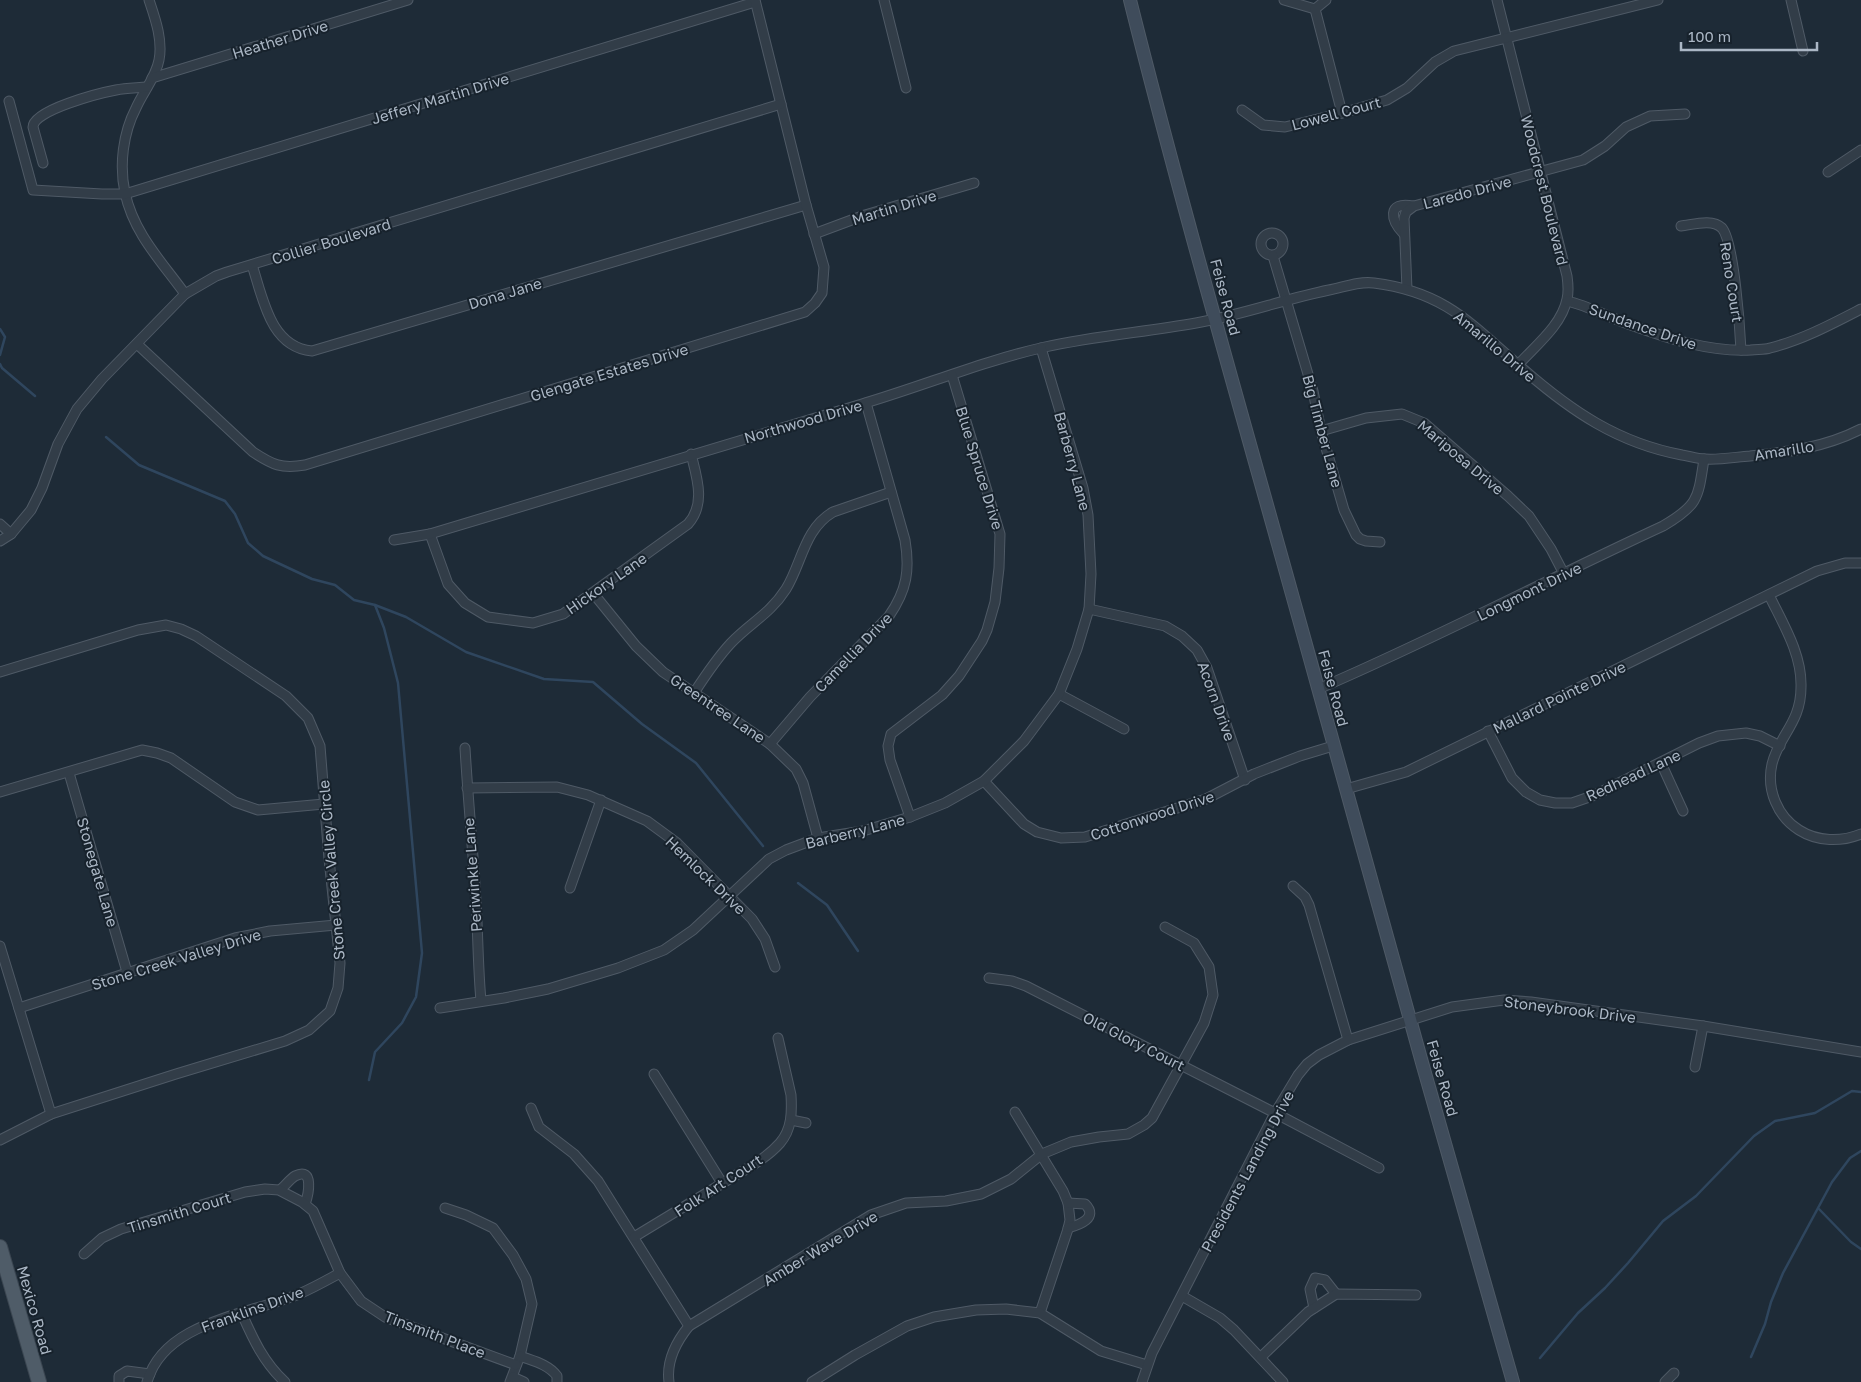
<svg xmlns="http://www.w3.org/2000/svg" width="1861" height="1382" viewBox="0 0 1861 1382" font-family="'Golos Text',sans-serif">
<rect width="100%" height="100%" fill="#1e2b37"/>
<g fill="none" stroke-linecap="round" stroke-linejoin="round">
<!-- stream -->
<g stroke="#2f465e" stroke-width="2.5">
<path d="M0,329L5,337L0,355"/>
<path d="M0,364L2,368L35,396"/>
<path d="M106,437L139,465L225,501L235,514L248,543L263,556L312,579L335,585L354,600L375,605L406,617L466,652L544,679L593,682L642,724L696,763L763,846"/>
<path d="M798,883L827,905L858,951"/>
<path d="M369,1080L375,1052L402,1023L416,997L422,953L398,683L384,628L375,605"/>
<path d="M1819,1209L1851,1242L1861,1249"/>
<path d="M1751,1357L1765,1324L1771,1302L1783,1273L1832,1182L1850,1158L1861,1151"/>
<path d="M1540,1358L1578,1313L1605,1288L1628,1263L1663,1221L1696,1196L1754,1136L1775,1121L1815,1113L1852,1091L1861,1092"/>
</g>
<!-- minor casing -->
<g stroke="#4f5a66" stroke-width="11">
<g id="minor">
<path d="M149,0C155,18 163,40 159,60C156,77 143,92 136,108C123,133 119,165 125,193C134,234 162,262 185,294"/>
<path d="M884,0L906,88"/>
<path d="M1284,0L1315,9"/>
<path d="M1326,0L1315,9L1342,113"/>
<path d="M1497,0L1567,276C1568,283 1569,291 1567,299C1562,325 1535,346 1518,365"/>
<path d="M1791,0L1803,51"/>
<path d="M152,78L408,0"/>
<path d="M9,101L33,190L102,194H125L755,2"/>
<path d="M1242,110L1263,125L1285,127L1342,113L1387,100L1407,88L1435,62L1454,51L1658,0"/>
<path d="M43,163L33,127C33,110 100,93 116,90C126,88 137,88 147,87"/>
<path d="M1828,172L1861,150"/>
<path d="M1681,226C1692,225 1712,218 1722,228C1734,242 1740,329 1741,350"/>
<circle cx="1272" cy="244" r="11"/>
<path d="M814,234L865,215L974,183"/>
<path d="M1404,234C1391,221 1386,201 1413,206"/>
<path d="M1273,256L1313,391L1321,431L1344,510L1356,535L1360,539L1366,541L1380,542"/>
<path d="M252,265C263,298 270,347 312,351L806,205"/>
<path d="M1407,289L1404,218L1406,212L1414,206L1583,160L1605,146L1626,127L1650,116L1685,114"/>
<path d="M1567,301C1589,306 1610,318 1631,325C1670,339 1709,352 1751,350C1757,349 1764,350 1770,348C1802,340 1832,324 1861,309"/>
<path d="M137,344L253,452C273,465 281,469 305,465L805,312L815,303L822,293L824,267L806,205L755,0"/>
<path d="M1321,431L1366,418L1402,414L1424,423L1508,496L1529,516L1551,549L1564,574"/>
<path d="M0,524L11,534"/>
<path d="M430,534L448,584L465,603L488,617L533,623L563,614L688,524C706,504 697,478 691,454"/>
<path d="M394,540L430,534C574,490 718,447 862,404C923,386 983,361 1045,347C1095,336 1146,332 1196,323C1241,315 1285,299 1329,290C1344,287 1359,281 1374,283C1446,292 1472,325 1523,369C1571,411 1618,443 1682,455C1689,456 1697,459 1705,459C1720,460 1736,457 1750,456C1789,452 1826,447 1861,429"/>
<path d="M0,541L11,534L31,510L42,488L58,444L77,409L102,379L185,294L216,276L227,272L781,104"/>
<path d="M593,593L636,646L663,672L770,744L796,769L803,783L818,838"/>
<path d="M1769,595C1783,624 1802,654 1801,687C1801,723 1779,735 1772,764C1766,790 1778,817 1799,830C1818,842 1841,842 1861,834"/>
<path d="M1089,609L1165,626L1182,636L1197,650L1207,668L1245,780"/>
<path d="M0,672L138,630L166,625L181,629L196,636L286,696L308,718L320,746L329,859L340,963L338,988L330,1011L309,1030L285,1041L176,1074L51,1114L0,1140"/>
<path d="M1318,689C1435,639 1548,579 1663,526C1699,505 1698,498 1704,459"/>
<path d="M694,693C705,676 717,658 731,643C750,623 770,614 786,589C802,563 804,529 833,512L891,492"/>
<path d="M1059,694L1124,729"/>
<path d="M1488,731L1512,778L1526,792L1540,800L1555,803H1572L1595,795L1699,743L1718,736L1746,733L1760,736L1780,746"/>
<path d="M770,744L810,697L889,616C907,590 910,570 905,540L866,403"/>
<path d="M465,748C468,799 473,850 476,901C478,935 478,968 481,1001"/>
<path d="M1661,763L1683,811"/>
<path d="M69,773L127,972"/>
<path d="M984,781L1024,824L1037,832L1061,838L1085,837L1206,799L1254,774L1300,756L1333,746"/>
<path d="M467,788L557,787L588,795L647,821L677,843L752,919L765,939L775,967"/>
<path d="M1346,789L1406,772L1817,571L1845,563H1861"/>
<path d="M0,792L142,750L157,753L171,758L235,802L258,810L324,804"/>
<path d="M910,817L890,760L888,746L891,734L942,695L959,676L982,641L987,630L995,602L999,568L1000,534L952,375"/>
<path d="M1293,886L1305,897L1309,905L1348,1040"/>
<path d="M570,888L601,800"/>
<path d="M0,946L51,1114"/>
<path d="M989,978L1012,981L1026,986L1275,1113L1379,1168"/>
<path d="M19,1008L235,938L270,931L336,925"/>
<path d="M440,1008L504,998L548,989L618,968L664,950L693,930L769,859L786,850L818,838L863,831L910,817L945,803L984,781L1024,741L1059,694L1077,649L1089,609L1091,574L1088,515L1083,488L1041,348"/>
<path d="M1695,1067L1703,1026"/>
<path d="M654,1074L722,1183"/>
<path d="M531,1108L539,1127L574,1154L598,1181L689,1326"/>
<path d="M1015,1112L1063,1191L1068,1203L1070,1220L1068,1229L1040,1313"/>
<path d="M791,1120L806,1123"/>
<path d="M280,1190C285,1186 290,1179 295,1176C315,1166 308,1196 305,1204"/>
<path d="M1068,1203L1085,1204C1099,1218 1079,1225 1068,1228"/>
<path d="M445,1208L466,1215L493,1228L513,1255L526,1279L532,1304L520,1356L510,1382"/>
<path d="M634,1237C664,1219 693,1201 723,1183C742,1171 765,1160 780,1143C792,1129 792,1112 791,1095L778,1038"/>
<path d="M84,1254L102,1238L121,1229L245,1192L265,1189L279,1190L302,1202L313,1211L340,1273L361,1301L385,1317L516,1365"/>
<path d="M1182,1296L1220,1318L1234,1330L1283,1382"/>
<path d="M1314,1308L1310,1289L1315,1278L1325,1280L1336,1294"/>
<path d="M242,1314C253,1339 264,1363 285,1382"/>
<path d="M520,1356C533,1361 548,1364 557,1376V1382"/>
<path d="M1261,1357L1308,1312L1336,1294L1416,1295"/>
<path d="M513,1377L524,1382"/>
<path d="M119,1382V1376L127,1371L150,1374"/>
<path d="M147,1382C164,1321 249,1315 299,1294C313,1288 327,1280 340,1273"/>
<path d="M669,1382C666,1360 676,1342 689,1326L871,1215L906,1203L946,1201L981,1194L1011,1179L1042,1154L1071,1142L1099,1137L1128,1134L1144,1125L1152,1118L1204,1023L1213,995L1209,967L1194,943L1165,927"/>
<path d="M812,1382L855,1355L907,1326L934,1317L976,1310L1006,1309L1040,1313L1101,1351L1147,1365"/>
<path d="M1142,1382L1152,1353L1275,1113L1298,1075L1307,1064L1319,1055L1348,1040L1452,1007L1504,1000L1531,1002L1703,1026L1861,1052"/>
<path d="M1665,1382L1674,1373"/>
</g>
</g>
<!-- secondary casing -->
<g stroke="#4f5a66" stroke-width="14">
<path id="secondary" d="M1130,0C1188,231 1255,459 1318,688C1382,920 1446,1151 1513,1382"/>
</g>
<!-- primary casing -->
<g stroke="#3b4651" stroke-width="16">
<path id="primary" d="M0,1247L39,1382"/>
</g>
<!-- minor -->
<use href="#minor" stroke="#323d48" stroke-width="9"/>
<!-- secondary -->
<use href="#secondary" stroke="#3f4c5b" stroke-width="12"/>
<!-- primary -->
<use href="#primary" stroke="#4f5c68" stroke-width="14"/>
</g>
<g text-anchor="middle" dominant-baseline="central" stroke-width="4" stroke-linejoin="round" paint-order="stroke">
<!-- street labels -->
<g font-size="15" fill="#abb7c5" stroke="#17222c">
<text transform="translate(280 39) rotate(-17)">Heather Drive</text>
<text transform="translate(440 98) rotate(-17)">Jeffery Martin Drive</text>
<text transform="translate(1336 113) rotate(-15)">Lowell Court</text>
<text transform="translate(1545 190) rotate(76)">Woodcrest Boulevard</text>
<text transform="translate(1467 192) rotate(-15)">Laredo Drive</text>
<text transform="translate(894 207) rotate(-17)">Martin Drive</text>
<text transform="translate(331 241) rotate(-17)">Collier Boulevard</text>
<text transform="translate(1732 282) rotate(81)">Reno Court</text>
<text transform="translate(505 293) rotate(-17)">Dona Jane</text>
<text transform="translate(1226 297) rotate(75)">Feise Road</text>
<text transform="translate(1643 326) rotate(19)">Sundance Drive</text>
<text transform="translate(1495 346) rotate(40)">Amarillo Drive</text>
<text transform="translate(609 372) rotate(-17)">Glengate Estates Drive</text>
<text transform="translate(803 421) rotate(-16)">Northwood Drive</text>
<text transform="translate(1323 431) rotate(75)">Big Timber Lane</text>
<text transform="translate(1784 450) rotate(-9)">Amarillo</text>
<text transform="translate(1461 457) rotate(40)">Mariposa Drive</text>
<text transform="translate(1073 461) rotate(75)">Barberry Lane</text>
<text transform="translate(980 468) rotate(73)">Blue Spruce Drive</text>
<text transform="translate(606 583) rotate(-35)">Hickory Lane</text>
<text transform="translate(1529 591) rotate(-26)">Longmont Drive</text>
<text transform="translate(853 652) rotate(-46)">Camellia Drive</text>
<text transform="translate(1334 688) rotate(75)">Feise Road</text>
<text transform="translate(1559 697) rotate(-26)">Mallard Pointe Drive</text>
<text transform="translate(1217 701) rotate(70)">Acorn Drive</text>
<text transform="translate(718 708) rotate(34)">Greentree Lane</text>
<text transform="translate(1633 775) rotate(-25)">Redhead Lane</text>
<text transform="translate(1152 815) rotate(-18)">Cottonwood Drive</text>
<text transform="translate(855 831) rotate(-14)">Barberry Lane</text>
<text transform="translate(331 870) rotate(-95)">Stone Creek Valley Circle</text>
<text transform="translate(98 872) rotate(74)">Stonegate Lane</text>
<text transform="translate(472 875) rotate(-94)">Periwinkle Lane</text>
<text transform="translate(706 875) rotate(44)">Hemlock Drive</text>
<text transform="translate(176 959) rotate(-17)">Stone Creek Valley Drive</text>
<text transform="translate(1570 1009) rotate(7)">Stoneybrook Drive</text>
<text transform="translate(1134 1041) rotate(27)">Old Glory Court</text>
<text transform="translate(1443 1078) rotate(74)">Feise Road</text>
<text transform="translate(1247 1171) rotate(-62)">Presidents Landing Drive</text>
<text transform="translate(718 1185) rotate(-33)">Folk Art Court</text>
<text transform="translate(179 1212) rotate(-17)">Tinsmith Court</text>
<text transform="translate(820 1248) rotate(-31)">Amber Wave Drive</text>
<text transform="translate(252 1309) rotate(-20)">Franklins Drive</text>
<text transform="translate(35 1310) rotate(74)">Mexico Road</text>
<text transform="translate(435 1334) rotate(21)">Tinsmith Place</text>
</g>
</g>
<!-- scale -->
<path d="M1681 42v8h136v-8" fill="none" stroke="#abb7c5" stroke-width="2.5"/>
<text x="1688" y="42" font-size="15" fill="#abb7c5" stroke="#17222c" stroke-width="4" paint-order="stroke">100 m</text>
</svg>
